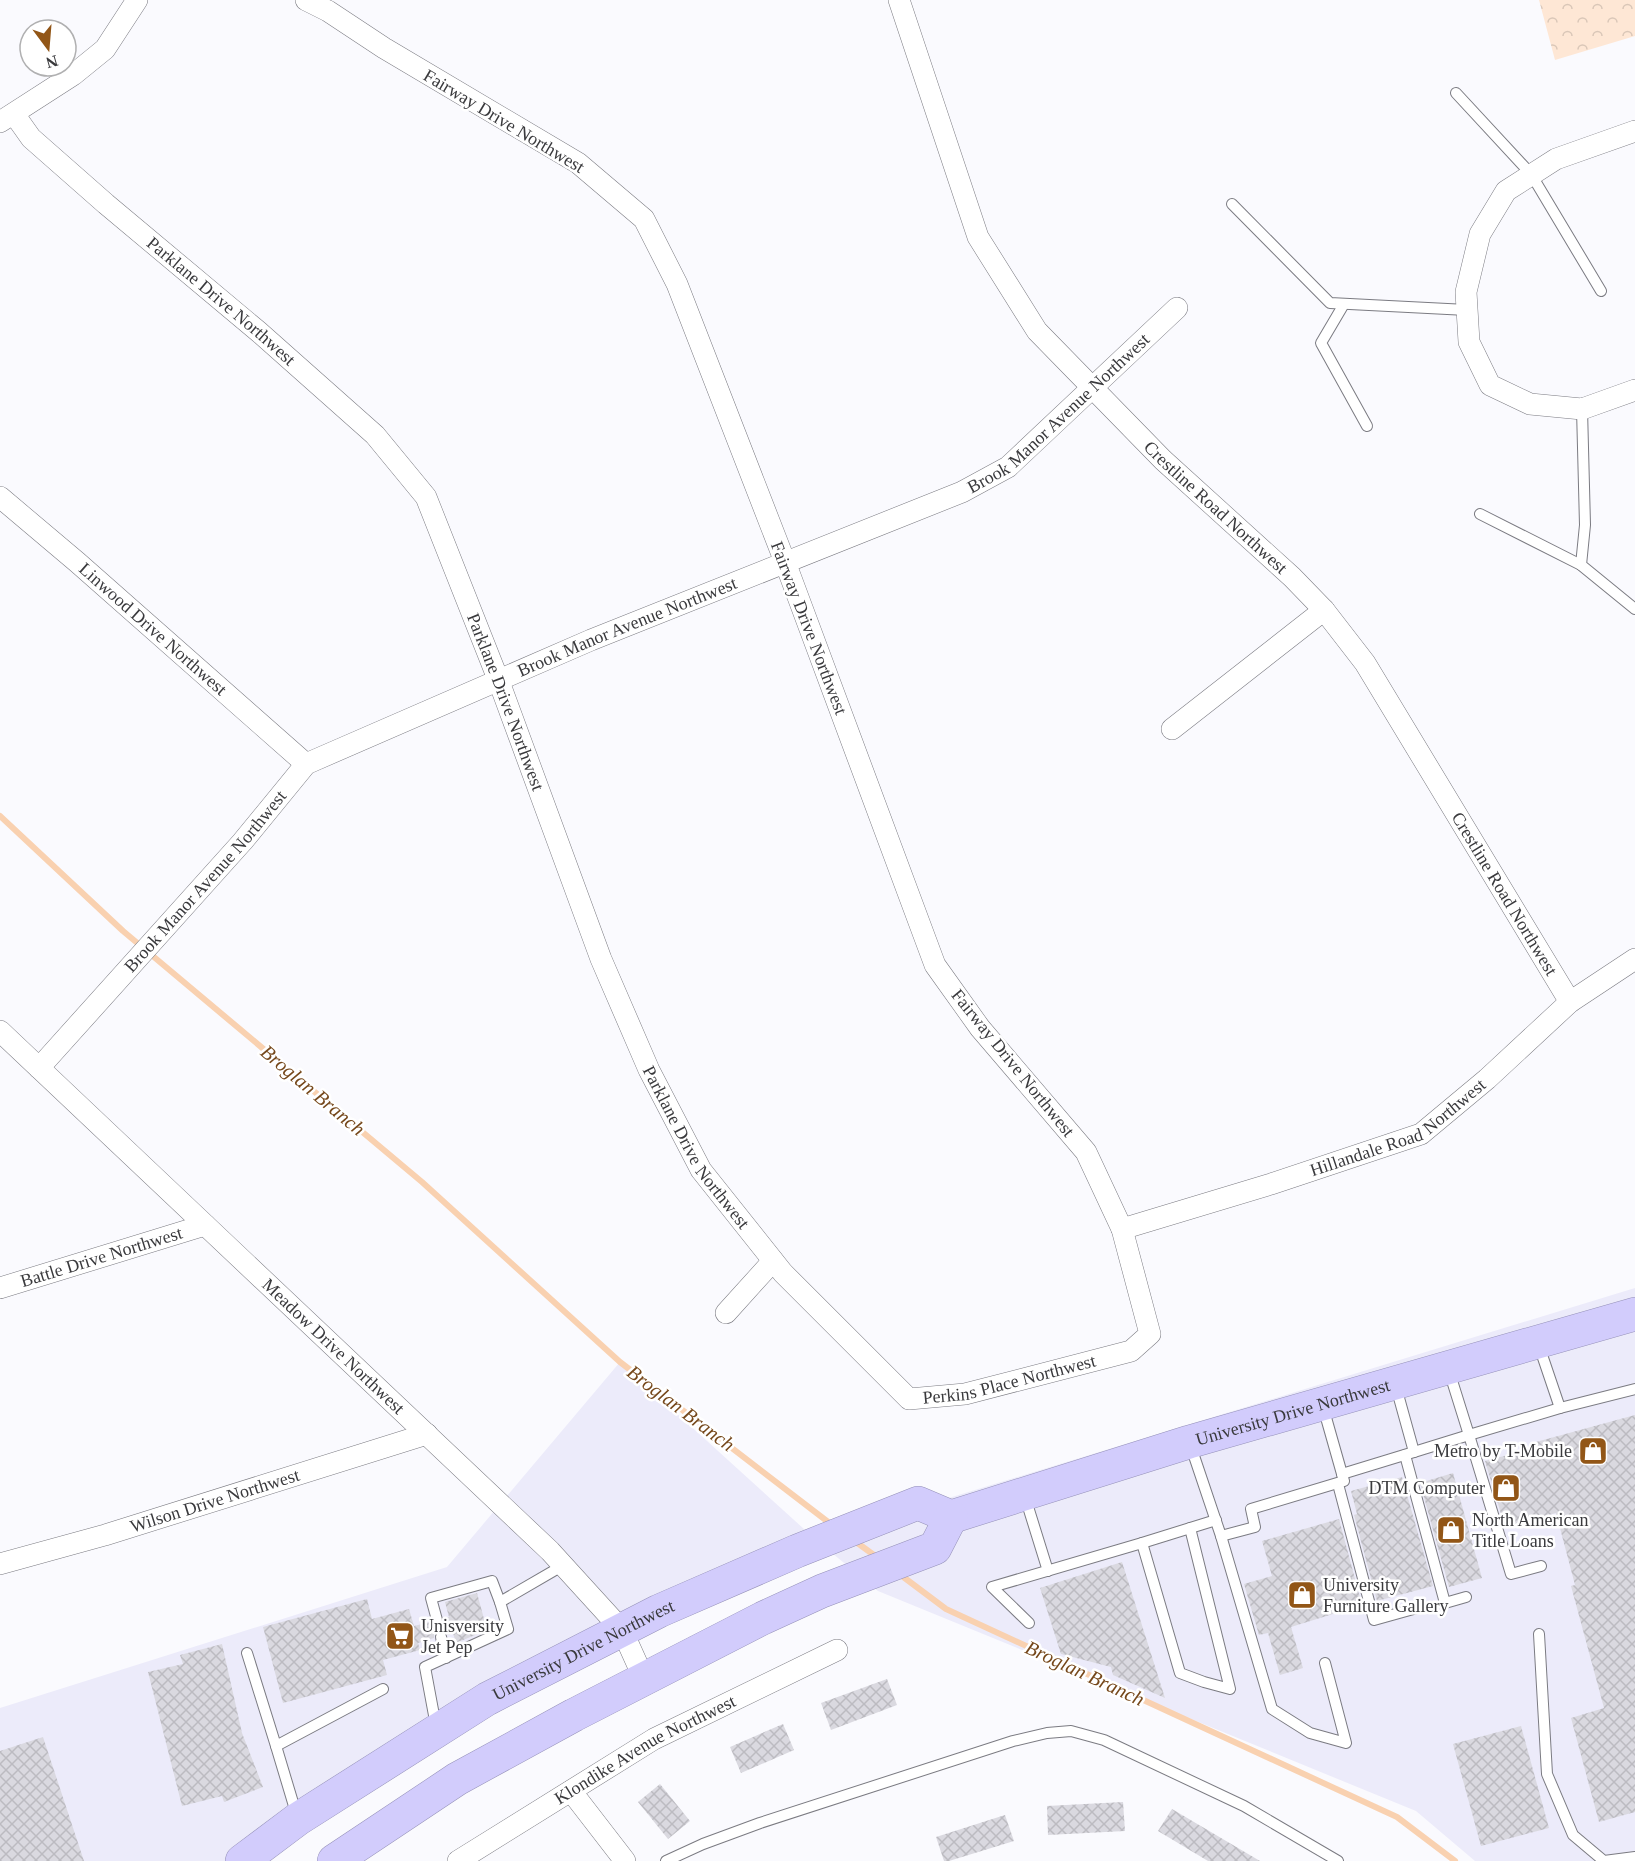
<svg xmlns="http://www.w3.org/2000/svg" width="1635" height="1861" viewBox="0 0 1635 1861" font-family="'Times New Roman',serif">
<defs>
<pattern id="forest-crowns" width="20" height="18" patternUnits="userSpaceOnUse" patternTransform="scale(1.5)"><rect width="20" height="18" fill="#fee7d5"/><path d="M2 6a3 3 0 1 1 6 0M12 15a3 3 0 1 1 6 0" fill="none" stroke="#dac7b8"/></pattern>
<pattern id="building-cross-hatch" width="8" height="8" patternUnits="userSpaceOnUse" patternTransform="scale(1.5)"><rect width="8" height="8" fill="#dad9e0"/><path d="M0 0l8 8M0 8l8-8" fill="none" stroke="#bcbbc1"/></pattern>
</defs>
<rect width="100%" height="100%" fill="#fafafe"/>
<!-- built -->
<path fill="#ecebfa" d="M1635,1288V1861H1475L1416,1811L878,1591L815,1539L580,1644L238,1861H0V1708L447,1567L620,1362L815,1539Z"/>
<!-- forest -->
<path fill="url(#forest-crowns)" d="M1539,0H1635V36L1555,60Z"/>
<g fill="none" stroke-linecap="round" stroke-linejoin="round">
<!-- stream -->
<g stroke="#f9d1b0" stroke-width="6">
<path d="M0,816L123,931L422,1182L620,1362L832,1525"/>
<path d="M852,1539L878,1558"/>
<path d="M898,1573L946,1609L1397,1817L1455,1861"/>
</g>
</g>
<!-- building -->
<g fill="url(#building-cross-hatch)">
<path d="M1635,1415V1812L1599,1822L1571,1718L1604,1708L1571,1586L1575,1585L1556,1513L1505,1527L1485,1461L1538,1447L1536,1442Z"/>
<path d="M1453,1473L1482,1578L1449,1587L1420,1483Z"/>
<path d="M1402,1477L1433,1586L1377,1601L1354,1515L1357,1514L1351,1491Z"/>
<path d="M1339,1519L1362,1605L1291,1627L1303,1668L1280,1675L1268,1633L1259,1635L1244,1584L1272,1576L1262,1541Z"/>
<path d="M1122,1562L1165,1698L1113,1675L1111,1667L1061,1654L1040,1588Z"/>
<path d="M477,1593L487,1630L456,1643L453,1633L448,1635L444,1630H439L434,1634V1638L418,1643L420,1650L383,1660L387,1675L283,1703L263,1627L367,1599L372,1619L409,1609L414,1626L430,1622L432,1626L438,1627L443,1625L444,1618L449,1617L445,1602Z"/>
<path d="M222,1644L242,1733L263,1787L224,1802L222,1796L182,1806L148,1672L183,1664L180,1655Z"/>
<path d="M887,1679L897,1705L831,1730L821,1703Z"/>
<path d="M783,1724L794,1750L741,1773L730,1747Z"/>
<path d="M1521,1726L1549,1828L1481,1846L1453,1744Z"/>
<path d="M43,1737L84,1861H0V1751Z"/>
<path d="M660,1784L690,1821L668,1839L638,1802Z"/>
<path d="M1123,1802L1125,1831L1048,1835L1047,1806Z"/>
<path d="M1172,1809L1260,1861H1208L1158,1831Z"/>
<path d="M1005,1815L1014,1841L949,1861H944L936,1837Z"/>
</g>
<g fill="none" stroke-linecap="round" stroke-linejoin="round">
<!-- service casing -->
<g stroke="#7b7b82" stroke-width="12">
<g id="service">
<path d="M1456,93L1531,174L1601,291"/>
<path d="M1232,204L1330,303L1467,310"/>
<path d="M1344,304L1321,343L1367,426"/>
<path d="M1582,409L1585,525L1581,565L1635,609"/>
<path d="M1480,514L1581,565"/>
<path d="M1539,1346L1560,1408"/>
<path d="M1449,1371L1469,1435L1560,1408L1635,1389"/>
<path d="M1190,1444L1221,1536L1255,1527L1251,1509L1344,1481L1323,1407"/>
<path d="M1414,1452L1469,1435L1511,1574L1541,1566"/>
<path d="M1405,1455L1445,1603L1466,1597"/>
<path d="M1342,1474L1414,1452L1396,1387"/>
<path d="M1338,1484L1374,1620L1417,1608"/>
<path d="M1025,1497L1048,1571"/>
<path d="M1221,1536L1272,1709L1310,1733L1346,1743L1325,1663"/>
<path d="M1142,1543L1216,1520"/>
<path d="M437,1620L431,1598L492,1581L500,1602"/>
<path d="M1029,1623L992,1587L1142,1543L1180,1673L1204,1682L1230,1689L1190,1528"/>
<path d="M1539,1634L1547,1774L1573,1835L1604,1861L1635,1857"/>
<path d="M441,1637L446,1658"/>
<path d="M247,1653L276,1746"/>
<path d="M436,1726L425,1667L508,1629L500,1602L562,1566"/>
<path d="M297,1816L276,1746L383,1689"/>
<path d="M666,1861L703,1844L760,1823L1013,1741L1047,1733L1071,1731L1104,1740L1244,1806L1338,1861"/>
</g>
</g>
<!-- minor casing -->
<g stroke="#7b7b82" stroke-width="22">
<g id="minor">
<path id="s1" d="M899,0L978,237L1037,331L1163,460L1292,577L1324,610L1365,663L1570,1002"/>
<path id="s2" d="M14,114L31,138L106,204L259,332L375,435L426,497L498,679L601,959L649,1070L701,1170L783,1273L909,1399L965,1394L1131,1351L1150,1334L1122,1229L1086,1152L980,1028L935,965L785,562L677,284L644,219L578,163L384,48L328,11L306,0"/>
<path d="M0,122L73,75L105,49L137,0"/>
<path d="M1635,131L1556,159L1506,191L1480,234L1466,292L1469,342L1490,385L1530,404L1582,409L1635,390"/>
<path id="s3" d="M0,497L77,562L306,764"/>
<path d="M1172,729L1324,610"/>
<path id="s4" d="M0,1031L550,1551L622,1630L644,1679"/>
<path id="s5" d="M39,1068L243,841L306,764L591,640L962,492L1008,467L1177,308"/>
<path id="s6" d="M1122,1229L1271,1184L1421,1134L1487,1079L1570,1002L1635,959"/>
<path id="s7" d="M0,1288L205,1225"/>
<path d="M726,1313L773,1261"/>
<path id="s8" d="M0,1564L105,1535L427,1434"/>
<path d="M571,1791L625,1861"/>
<path id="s9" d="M458,1861L654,1739L837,1650"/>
</g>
</g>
<!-- trunk casing -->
<g stroke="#9591b8" stroke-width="34">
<g id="trunk">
<path id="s10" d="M242,1861L298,1819L487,1699L659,1611L797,1551L918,1503L951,1517L1189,1442L1635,1314"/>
<path d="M334,1861L457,1779L574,1715L763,1618L822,1591L935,1548L951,1517"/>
</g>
</g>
<!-- service -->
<use href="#service" stroke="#fff" stroke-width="10"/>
<!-- minor -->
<use href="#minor" stroke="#fff" stroke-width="21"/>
<!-- trunk -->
<use href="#trunk" stroke="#d2ccfc" stroke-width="33"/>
</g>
<!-- icons -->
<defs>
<g id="shop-square" transform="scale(1.5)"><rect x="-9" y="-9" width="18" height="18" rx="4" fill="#925617" stroke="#fff"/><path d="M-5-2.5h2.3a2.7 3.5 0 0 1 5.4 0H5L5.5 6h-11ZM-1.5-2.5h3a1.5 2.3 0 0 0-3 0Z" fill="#fff"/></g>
<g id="supermarket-square" transform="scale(1.5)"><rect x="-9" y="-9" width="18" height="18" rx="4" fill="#925617" stroke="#fff"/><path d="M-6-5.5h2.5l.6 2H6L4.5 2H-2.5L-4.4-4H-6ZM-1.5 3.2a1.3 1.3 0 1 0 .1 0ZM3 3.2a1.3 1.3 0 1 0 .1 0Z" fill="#fff"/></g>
</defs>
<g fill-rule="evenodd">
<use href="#shop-square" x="1593" y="1451"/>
<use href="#shop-square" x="1506" y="1488"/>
<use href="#shop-square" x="1451" y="1530"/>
<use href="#shop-square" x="1302" y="1595"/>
<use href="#supermarket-square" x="400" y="1636"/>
</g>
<g text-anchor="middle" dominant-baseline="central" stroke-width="5" stroke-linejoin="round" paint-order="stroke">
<!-- street labels -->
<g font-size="18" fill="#3a3a3d" stroke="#fff">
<text transform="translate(504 121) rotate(31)">Fairway Drive Northwest</text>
<text stroke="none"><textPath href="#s2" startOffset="280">Parklane Drive Northwest</textPath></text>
<text stroke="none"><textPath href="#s5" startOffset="1240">Brook Manor Avenue Northwest</textPath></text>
<text stroke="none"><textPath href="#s1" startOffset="612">Crestline Road Northwest</textPath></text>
<text stroke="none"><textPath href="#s5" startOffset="754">Brook Manor Avenue Northwest</textPath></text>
<text transform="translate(809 628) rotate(69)">Fairway Drive Northwest</text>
<text stroke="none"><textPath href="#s3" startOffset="202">Linwood Drive Northwest</textPath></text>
<text stroke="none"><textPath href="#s2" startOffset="784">Parklane Drive Northwest</textPath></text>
<text stroke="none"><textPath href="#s5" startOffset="250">Brook Manor Avenue Northwest</textPath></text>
<text stroke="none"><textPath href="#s1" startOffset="1098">Crestline Road Northwest</textPath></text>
<text transform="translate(1013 1063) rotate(51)">Fairway Drive Northwest</text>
<text stroke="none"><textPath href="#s6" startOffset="296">Hillandale Road Northwest</textPath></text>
<text stroke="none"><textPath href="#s2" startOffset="1270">Parklane Drive Northwest</textPath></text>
<text stroke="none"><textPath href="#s7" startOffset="106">Battle Drive Northwest</textPath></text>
<text stroke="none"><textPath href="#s4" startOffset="459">Meadow Drive Northwest</textPath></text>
<text stroke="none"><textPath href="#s2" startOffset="1704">Perkins Place Northwest</textPath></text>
<text stroke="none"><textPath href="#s10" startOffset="1161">University Drive Northwest</textPath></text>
<text stroke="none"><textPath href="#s8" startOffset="224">Wilson Drive Northwest</textPath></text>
<text stroke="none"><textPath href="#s10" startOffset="402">University Drive Northwest</textPath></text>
<text stroke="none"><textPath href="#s9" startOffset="218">Klondike Avenue Northwest</textPath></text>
</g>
<!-- poi labels -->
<g font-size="18" fill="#3a3a3d" stroke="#fff" text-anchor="start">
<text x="1572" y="1451" text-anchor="end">Metro by T-Mobile</text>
<text x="1485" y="1488" text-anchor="end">DTM Computer</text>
<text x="1472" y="1520">North American<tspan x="1472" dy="21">Title Loans</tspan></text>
<text x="1323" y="1585">University<tspan x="1323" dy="21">Furniture Gallery</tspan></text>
<text x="421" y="1626">Unisversity<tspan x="421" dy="21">Jet Pep</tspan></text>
</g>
<!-- water labels -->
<g font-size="20" font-style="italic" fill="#76481b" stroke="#fff">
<text transform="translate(313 1090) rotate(40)">Broglan Branch</text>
<text transform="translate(681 1408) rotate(37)">Broglan Branch</text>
<text transform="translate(1085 1673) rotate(25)">Broglan Branch</text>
</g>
</g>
<!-- north arrow -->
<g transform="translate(48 48) rotate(164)"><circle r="28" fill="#ffffff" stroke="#b0b0b1" stroke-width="1.5"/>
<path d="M0-4.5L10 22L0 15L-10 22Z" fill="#925617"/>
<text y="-9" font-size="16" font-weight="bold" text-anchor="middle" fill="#3a3a3d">N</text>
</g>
</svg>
